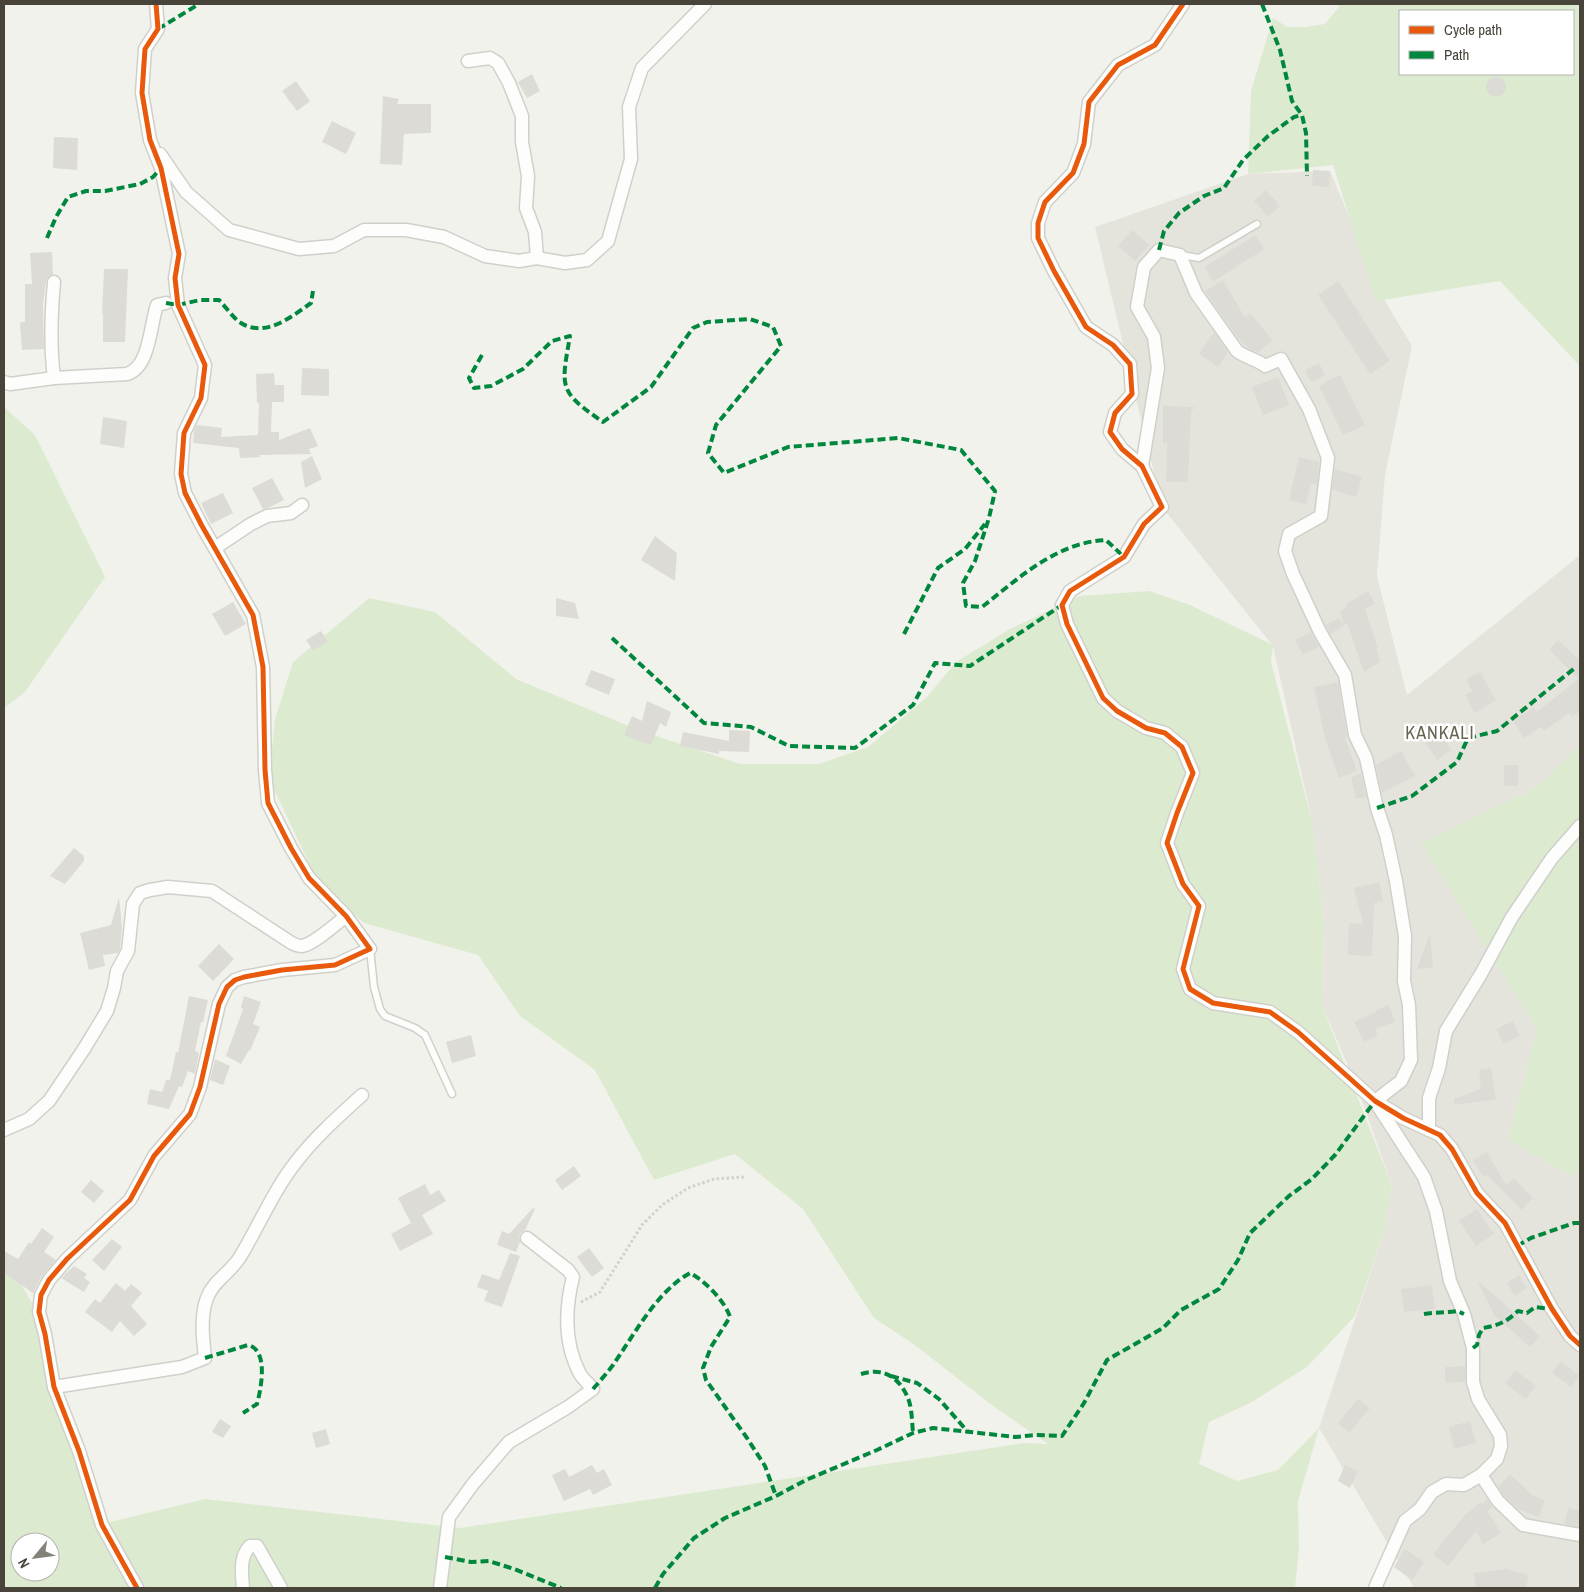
<svg xmlns="http://www.w3.org/2000/svg" width="1584" height="1592" viewBox="0 0 1584 1592" font-family="'Archivo Narrow',sans-serif">
<rect width="100%" height="100%" fill="#f2f2ed"/>
<!-- residential -->
<path fill="#e5e4dc" d="M1330,171L1385,301L1412,346L1385,475L1377,576L1407,695L1580,555V745L1536,788L1422,843L1537,1029L1508,1140L1573,1177L1580,1164V1588H1414L1319,1428L1383,1235L1392,1186L1356,1084L1323,1008L1324,920L1312,821L1273,646L1162,507L1095,227L1248,174Z"/>
<!-- green -->
<g fill="#dcead0" fill-rule="evenodd">
<path d="M1339,4H1580V366L1500,281L1376,301L1333,165L1248,174L1251,91L1273,18L1287,27H1305L1325,24L1339,7ZM1400,11H1573V74H1400Z"/>
<path d="M4,407L35,435L105,577L25,692L4,708Z"/>
<path d="M1149,591L1190,605L1273,645L1271,662L1312,821L1324,920L1323,1008L1392,1186L1383,1235L1355,1316L1307,1367L1252,1402L1209,1422L1199,1464L1237,1481L1278,1470L1319,1428L1298,1501L1299,1548L1295,1588H6L4,1583V1260L8,1262L35,1308L102,1524L205,1499L460,1528L1025,1443L1048,1444L993,1406L912,1343L874,1318L803,1209L735,1154L654,1180L595,1070L520,1016L478,955L364,923L318,882L269,779L275,719L293,662L369,598L435,612L516,679L636,729L740,764H819L868,747L926,698L956,662L1010,629L1079,596ZM20,1542H50V1572H20Z"/>
<path d="M1580,745V1164L1573,1177L1508,1140L1537,1029L1421,843L1536,788Z"/>
</g>
<!-- building -->
<g fill="#dcdbd6">
<path d="M532,74L540,91L527,98L518,82Z"/>
<circle cx="1496" cy="87" r="10"/>
<path d="M296,81L310,101L297,111L282,91Z"/>
<path d="M383,96L399,99L397,104H431V133L404,134L402,165L380,164Z"/>
<path d="M332,121L356,133L346,154L322,142Z"/>
<path d="M54,137L78,138L77,170L53,168Z"/>
<path d="M1313,170L1330,171L1329,187L1312,186Z"/>
<path d="M1266,190L1280,206L1268,217L1254,201Z"/>
<path d="M1133,230L1149,245L1135,261L1118,246Z"/>
<path d="M1255,235L1264,249L1213,282L1205,267Z"/>
<path d="M52,252L53,274L48,277L46,281L43,304L44,349L22,350L20,322H25V284H32L30,253Z"/>
<path d="M104,269H128L125,342H103V315L102,314Z"/>
<path d="M1223,280L1245,318L1250,313L1273,340L1258,353L1248,348L1238,338L1205,291Z"/>
<path d="M1338,281L1390,361L1370,374L1318,295Z"/>
<path d="M1214,332L1228,352L1218,367L1199,354Z"/>
<path d="M1319,363L1325,375L1311,382L1305,370Z"/>
<path d="M302,368L329,369V396L301,395Z"/>
<path d="M274,373L275,385H284V402H272L271,432H279V440L310,428L318,446L309,449L311,454L259,455L260,457L240,458L239,448L193,443L194,430L197,425L222,428L221,437L258,435L259,403H257L256,374Z"/>
<path d="M1340,375L1365,425L1343,435L1319,386Z"/>
<path d="M1278,377L1289,405L1263,415L1252,387Z"/>
<path d="M1163,406L1195,407L1191,411L1188,482H1166L1167,443H1163Z"/>
<path d="M103,417L127,421L124,448L100,444Z"/>
<path d="M312,456L322,479L305,488L301,462Z"/>
<path d="M1299,457L1319,462L1317,485L1311,483L1306,504L1289,500Z"/>
<path d="M1335,469L1362,477L1356,497L1332,489Z"/>
<path d="M272,478L284,500L270,507L263,509L252,488Z"/>
<path d="M223,493L233,513L211,524L201,503Z"/>
<path d="M655,536L677,553L675,581L641,560Z"/>
<path d="M1368,591L1375,603L1365,609L1378,648H1376L1380,662L1364,672L1347,623L1344,625L1340,611L1347,606L1346,604Z"/>
<path d="M556,598L575,603L579,619L556,616Z"/>
<path d="M233,602L246,624L225,636L212,614Z"/>
<path d="M1339,618L1344,625L1330,634L1326,625Z"/>
<path d="M321,631L328,642L313,650L306,640Z"/>
<path d="M1311,632L1319,647L1303,655L1295,640Z"/>
<path d="M1558,640L1580,661V711L1572,717L1569,713L1544,731L1541,727L1524,738L1513,721L1534,707L1537,712L1578,679L1549,649Z"/>
<path d="M591,670L615,679L609,695L585,685Z"/>
<path d="M1480,672L1496,700L1475,713L1465,695L1472,691L1466,679Z"/>
<path d="M1338,682L1347,738H1345L1357,771L1339,778L1325,738L1314,687Z"/>
<path d="M647,701L671,712L666,727L660,723L651,745L624,735L632,716L642,721Z"/>
<path d="M729,730L750,731L749,752L719,751V754L680,746L683,732L729,741Z"/>
<path d="M1439,731L1451,750L1437,760L1424,741Z"/>
<path d="M1401,751L1415,776L1382,793L1376,765Z"/>
<rect x="1504" y="765" width="14" height="21"/>
<path d="M1361,773L1366,797L1356,799L1351,778Z"/>
<path d="M74,848L84,856V861L65,884L50,876Z"/>
<path d="M1379,882L1383,901L1374,903L1372,956L1348,955L1349,923L1363,924L1354,888Z"/>
<path d="M119,897L122,928L120,949L118,953L103,955L105,966L89,970L80,933L111,925Z"/>
<path d="M1430,933L1433,968L1417,969Z"/>
<path d="M219,944L234,959L213,981L198,966Z"/>
<path d="M189,996L208,1000L203,1022H201L195,1051L199,1053L195,1074L188,1071L182,1087L179,1086L169,1109L147,1104L150,1089L162,1092L166,1080H170L176,1052L178,1053Z"/>
<path d="M244,996L261,1002L253,1024L260,1027L250,1051L249,1050L241,1064L226,1056L243,1009L241,1007Z"/>
<path d="M1389,1005L1395,1022L1375,1029L1378,1036L1364,1042L1354,1022L1376,1012L1375,1010Z"/>
<path d="M1513,1021L1520,1036L1503,1044L1496,1029Z"/>
<path d="M471,1035L476,1056L452,1063L446,1042Z"/>
<path d="M215,1059L230,1066L223,1085L210,1080Z"/>
<path d="M1491,1068L1496,1099L1455,1105L1454,1099L1481,1089L1479,1070Z"/>
<path d="M1487,1152L1506,1185L1514,1178L1533,1198L1522,1210L1487,1175L1483,1177L1473,1160Z"/>
<path d="M574,1166L581,1176L562,1190L555,1180Z"/>
<path d="M91,1180L104,1191L94,1203L81,1192Z"/>
<path d="M425,1184L430,1195L439,1190L446,1201L422,1215L433,1234L400,1251L391,1234L411,1223L398,1198Z"/>
<path d="M533,1208L535,1209L525,1230L521,1233L519,1236L520,1242L516,1252L497,1245L502,1231L509,1234Z"/>
<path d="M1477,1209L1494,1234L1476,1246L1459,1221Z"/>
<path d="M42,1228L54,1237L44,1252L56,1260L42,1276L33,1293L4,1273V1251L18,1259L29,1242L31,1244Z"/>
<path d="M112,1239L122,1247L104,1271L92,1260Z"/>
<path d="M589,1248L604,1268L592,1277L577,1257Z"/>
<path d="M510,1253L520,1256L502,1307L484,1301L488,1291L477,1287L482,1274L499,1280Z"/>
<path d="M74,1266L87,1274L84,1278L90,1282L84,1292L61,1278Z"/>
<path d="M1519,1275L1527,1288L1515,1296L1507,1283Z"/>
<path d="M1477,1280L1540,1336L1530,1347L1494,1315Z"/>
<path d="M116,1283L125,1291L131,1284L142,1293L131,1306L147,1324L134,1336L120,1321L112,1332L85,1312L95,1299L100,1303Z"/>
<path d="M1432,1285L1435,1309L1404,1312L1401,1289Z"/>
<path d="M1561,1361L1579,1376L1571,1387L1552,1373Z"/>
<path d="M1465,1366V1382L1445,1383V1367Z"/>
<path d="M1515,1370L1536,1386L1526,1399L1505,1383Z"/>
<path d="M1358,1399L1370,1408L1349,1433L1338,1423Z"/>
<path d="M220,1419L231,1426L223,1438L212,1432Z"/>
<path d="M1470,1421L1476,1443L1454,1449L1449,1427Z"/>
<path d="M326,1429L330,1444L316,1448L312,1433Z"/>
<path d="M592,1465L597,1473L604,1469L612,1485L593,1495L590,1489L564,1501L552,1475L565,1469L569,1477Z"/>
<path d="M1345,1465L1358,1471L1350,1488L1338,1481Z"/>
<path d="M1510,1474L1532,1495L1545,1500L1539,1517L1518,1509L1504,1496L1498,1487Z"/>
<path d="M1487,1499L1492,1507L1487,1511L1501,1533L1483,1544L1476,1531L1448,1566L1433,1554L1465,1515L1481,1502L1482,1504Z"/>
<path d="M1568,1508L1580,1511V1527L1564,1524Z"/>
<path d="M1405,1549L1424,1562L1412,1580L1394,1567Z"/>
<path d="M1506,1569L1529,1575L1526,1588H1476L1474,1573Z"/>
</g>
<g fill="none" stroke-linecap="round" stroke-linejoin="round">
<!-- lane casing -->
<g stroke="#d0d0cb" stroke-width="9">
<g id="lane">
<path d="M1181,255L1199,258L1257,224"/>
<path d="M370,949L374,987L380,1009L385,1016L415,1028L425,1035L452,1094"/>
</g>
</g>
<!-- street casing -->
<g stroke="#d0d0cb" stroke-width="15">
<g id="street">
<path d="M1183,4L1155,45L1118,65L1089,102L1084,144L1073,173L1045,202L1038,223V238L1054,271L1086,327L1113,345L1130,364L1132,394L1115,413L1110,432L1122,449L1142,466L1162,507L1144,524L1124,557L1070,591L1062,605L1067,624L1103,698L1117,711L1146,728L1165,733L1182,747L1193,773L1177,813L1167,843L1183,884L1199,906L1183,969L1190,989L1213,1003L1270,1012L1298,1032L1375,1101L1403,1118L1440,1135L1452,1149L1477,1193L1505,1223L1552,1309L1570,1336L1580,1345"/>
<path d="M468,61L490,58L498,63L509,83L522,116V142L528,176L526,208L535,232L537,258"/>
<path d="M160,154L186,192L229,230L299,249L334,246L364,230H406L444,237L485,256L519,261L537,258L565,263L587,260L608,241L631,159L629,107L642,68L705,4"/>
<path d="M54,282C51,314 50,346 54,378L127,374C150,367 150,325 157,305L166,303"/>
<path d="M4,382L10,384L54,378"/>
<path d="M1142,466L1158,368L1154,337L1137,307L1144,267L1159,250L1180,255L1196,293L1237,351C1246,358 1257,359 1265,366L1281,359L1309,409L1328,458L1321,516L1289,534L1285,551L1293,574L1320,632L1345,675L1355,735L1366,758L1377,808L1386,835L1396,881L1405,936L1404,981L1409,1005L1411,1060L1401,1081L1375,1101"/>
<path d="M215,548L251,524L267,516L291,513L302,505"/>
<path d="M4,1130L29,1119L49,1101L84,1049L107,1011L114,988L117,971L128,951L133,904L140,893L150,890L168,887L212,891L287,940C291,943 296,946 302,946C314,944 336,924 346,916"/>
<path d="M1429,1130V1098L1439,1068L1446,1031L1481,974L1512,917L1552,858L1580,826"/>
<path d="M54,1387L182,1367L205,1358C203,1340 200,1316 207,1298C213,1281 231,1272 240,1257C259,1226 273,1191 296,1162C315,1137 339,1116 362,1095"/>
<path d="M1481,1475L1498,1501L1523,1525L1580,1535"/>
<path d="M137,1588L102,1525L79,1451L54,1387L45,1334L39,1312L41,1295L49,1280L67,1259L130,1200L154,1156L190,1114L200,1087L219,1004L227,987L235,980L244,977L282,970L335,965L370,949L346,916L309,878L291,848L268,803L265,770L263,667L253,615L202,526L185,493L181,474L184,433L201,398L205,365L178,305L175,278L179,254L161,168L150,140L142,93L145,49L158,29L156,4"/>
<path d="M243,1588C242,1574 239,1557 250,1546H257L281,1588"/>
<path d="M440,1588L449,1517L473,1484L509,1442L568,1407L593,1389C589,1384 583,1379 580,1374C564,1344 565,1309 573,1277L568,1270L527,1238"/>
<path d="M1375,1588L1405,1521L1420,1509L1432,1492L1446,1484L1464,1485L1481,1475L1497,1459L1501,1446L1500,1435L1478,1399L1473,1382V1348L1464,1314L1450,1281L1436,1211L1424,1177L1376,1103"/>
</g>
</g>
<!-- path -->
<path stroke="#d2d1cb" stroke-width="3" stroke-dasharray="2.5 2.5" stroke-linecap="butt" d="M581,1302L600,1292L642,1225L662,1205L688,1188L714,1179L744,1177"/>
<!-- lane -->
<use href="#lane" stroke="#fdfdfc" stroke-width="6"/>
<!-- street -->
<use href="#street" stroke="#fdfdfc" stroke-width="12"/>
<!-- quiet -->
<g stroke="#00873e" stroke-width="4" stroke-dasharray="8 4" stroke-linecap="butt">
<path d="M1262,4L1280,50L1292,101L1302,115L1306,133L1307,176"/>
<path d="M158,29L199,4"/>
<path d="M47,238L56,217L68,197L86,191H105L140,184L153,177L161,168"/>
<path d="M1159,250L1164,231L1179,213L1204,196L1224,188L1243,160L1268,136L1294,117L1302,115"/>
<path d="M166,303L178,305L200,300H219C226,307 233,318 241,323C266,338 291,317 311,303L313,291"/>
<path d="M482,355L469,378L474,388L491,386L523,369L552,341L570,336C561,388 558,391 603,422L651,387L693,328L707,322L750,319L773,327L781,346L716,425L708,453L724,473L788,447L898,438L961,450L995,491L989,518L975,561L963,583L966,606L982,607C1019,578 1057,542 1106,540L1124,557"/>
<path d="M904,634L938,568L965,549L985,524"/>
<path d="M612,638L704,723L751,727L789,746L855,748L913,705L935,663L970,666L1062,605"/>
<path d="M1377,808L1412,796L1457,762L1468,738L1497,731L1576,667"/>
<path d="M1517,1246L1531,1238L1574,1223H1580"/>
<path d="M1424,1314C1435,1312 1446,1313 1457,1311L1464,1314"/>
<path d="M1473,1348L1477,1345L1479,1335L1483,1328C1499,1325 1505,1323 1518,1311L1527,1313L1535,1307L1552,1309"/>
<path d="M205,1358L248,1345C269,1350 261,1389 257,1404L243,1413"/>
<path d="M861,1374C883,1367 899,1377 908,1398C912,1408 912,1422 913,1433"/>
<path d="M891,1376L917,1383L939,1399L968,1432"/>
<path d="M593,1389C600,1381 607,1373 613,1365C634,1335 657,1291 690,1273C704,1280 725,1301 730,1317L711,1347L703,1368L706,1380L747,1438L765,1466L776,1496"/>
<path d="M445,1557L471,1562L489,1561L514,1569L561,1588"/>
<path d="M655,1588L663,1574L694,1538L725,1518L776,1496L806,1480L877,1450L913,1433L933,1428L1016,1437L1035,1435L1062,1436L1084,1403L1107,1360L1163,1328L1181,1310L1219,1289L1238,1260L1250,1233L1289,1196L1312,1179L1335,1155L1375,1101"/>
</g>
<!-- cycleway casing -->
<g stroke="#fff" stroke-width="8">
<g id="cycleway">
<path d="M1183,4L1155,45L1118,65L1089,102L1084,144L1073,173L1045,202L1038,223V238L1054,271L1086,327L1113,345L1130,364L1132,394L1115,413L1110,432L1122,449L1142,466L1162,507L1144,524L1124,557L1070,591L1062,605L1067,624L1103,698L1117,711L1146,728L1165,733L1182,747L1193,773L1177,813L1167,843L1183,884L1199,906L1183,969L1190,989L1213,1003L1270,1012L1298,1032L1375,1101L1403,1118L1440,1135L1452,1149L1477,1193L1505,1223L1552,1309L1570,1336L1580,1345"/>
<path d="M137,1588L102,1525L79,1451L54,1387L45,1334L39,1312L41,1295L49,1280L67,1259L130,1200L154,1156L190,1114L200,1087L219,1004L227,987L235,980L244,977L282,970L335,965L370,949L346,916L309,878L291,848L268,803L265,770L263,667L253,615L202,526L185,493L181,474L184,433L201,398L205,365L178,305L175,278L179,254L161,168L150,140L142,93L145,49L158,29L156,4"/>
</g>
</g>
<!-- cycleway -->
<use href="#cycleway" stroke="#e8590c" stroke-width="5"/>
</g>
<g text-anchor="middle" dominant-baseline="central" stroke-width="5" stroke-linejoin="round" paint-order="stroke">
<!-- quarter labels -->
<g font-size="18" letter-spacing="1" fill="#696452" stroke="#fff">
<text x="1440" y="732">KANKALI</text>
</g>
</g>
<!-- border -->
<rect width="1584" height="1592" fill="none" stroke="#48443a" stroke-width="10"/>
<!-- legend -->
<rect x="1399" y="10" width="175" height="65" fill="#ffffff" stroke="#b6b4b0"/>
<rect x="1409" y="26" width="25" height="8" fill="#e8590c" stroke="#b6b4b0"/>
<text x="1444" y="35" font-size="15" fill="#48443a">Cycle path</text>
<rect x="1409" y="51" width="25" height="8" fill="#00873e" stroke="#b6b4b0"/>
<text x="1444" y="60" font-size="15" fill="#48443a">Path</text>
<!-- north arrow -->
<g transform="translate(35 1557) rotate(241)"><circle r="24" fill="#ffffff" stroke="#b6b4b0"/>
<path d="M0-4L9 19L0 12L-9 19Z" fill="#848179"/>
<text y="-8" font-size="14" font-weight="bold" text-anchor="middle" fill="#48443a">N</text>
</g>
</svg>
